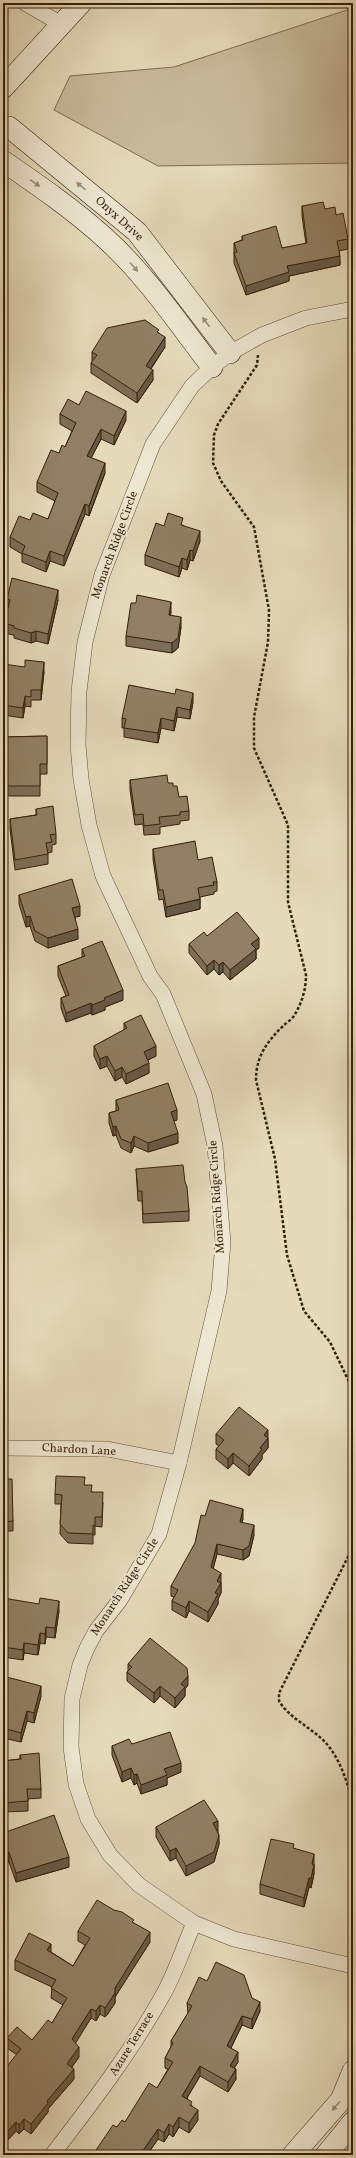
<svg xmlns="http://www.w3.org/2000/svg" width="356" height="2158" viewBox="0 0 356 2158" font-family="Vollkorn,serif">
<rect width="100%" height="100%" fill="#e5dbbb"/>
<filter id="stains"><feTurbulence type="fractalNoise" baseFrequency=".005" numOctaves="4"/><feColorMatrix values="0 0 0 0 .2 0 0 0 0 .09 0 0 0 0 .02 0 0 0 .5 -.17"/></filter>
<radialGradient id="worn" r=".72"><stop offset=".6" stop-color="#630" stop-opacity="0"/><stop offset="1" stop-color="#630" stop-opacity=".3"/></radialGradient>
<!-- green -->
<path fill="#c7bb9c" stroke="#7e6c52" d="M353,8V163L158,166L54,110L70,76L174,67Z"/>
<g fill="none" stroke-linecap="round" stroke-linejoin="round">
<!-- street casing -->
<g stroke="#614d34" stroke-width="16">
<g id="street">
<path d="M25,3L61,24"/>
<path d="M353,309L306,318L262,335L230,353L212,367L192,386L153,444L102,575L85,642L79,691L78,745L81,779L89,825L103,876L150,976L163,994L204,1094L215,1146L223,1242L219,1291L179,1463L159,1534L120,1600L96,1631L87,1648L80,1665L72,1699L71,1747L76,1784L88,1819L110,1855L139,1885L194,1923L234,1939L353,1966"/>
<path d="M3,1448L107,1449L179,1463"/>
<path d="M52,2155C92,2103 132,2051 164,1993C176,1971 184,1946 194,1923"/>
</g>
</g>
<!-- secondary casing -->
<g stroke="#351e07" stroke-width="22">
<g id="secondary">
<path d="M3,88L81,3"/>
<path d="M3,126L9,127L137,232L230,353"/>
<path d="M3,161C38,185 73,209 105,238C146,275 178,323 212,367"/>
<path d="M293,2155L341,2100L353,2071"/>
<path d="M326,2155L353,2122"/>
</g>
</g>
<!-- path -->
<g stroke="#351e07" stroke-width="2.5" stroke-dasharray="3 2" stroke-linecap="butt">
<path d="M258,355L257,365L218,424L214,435L213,463L221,481L254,527L269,610L268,642L254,717V748L288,825V902L306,975C306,989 302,1003 294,1016C291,1020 286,1023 283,1026C267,1042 256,1056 256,1080L275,1159L287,1255L304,1311L330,1342L353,1390"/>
<path d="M353,1547L279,1693V1701C290,1719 311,1727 325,1742C340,1758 348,1784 353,1804"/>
</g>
<!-- street -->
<use href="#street" stroke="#eee8d3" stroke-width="15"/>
<!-- secondary -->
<use href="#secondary" stroke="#eee8d3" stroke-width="21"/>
</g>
<!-- wall -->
<g fill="#7d6e57" stroke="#351e07">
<path d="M302,206L325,209L336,215L348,239V249L339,251L340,265L289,276V281L246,295L234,263V243L242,240V236L282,248L306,244L302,216Z"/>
<path d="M159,333L165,347L151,369L153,380L137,403L91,373V363L92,362V352Z"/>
<path d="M79,405L126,420L114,445L101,439L91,458L105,473L89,516L85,514L64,566L50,561L46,572L22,562V554L10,547V537L30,520L48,519L55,501L37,492V482L59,453L65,447L72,431L60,424V414Z"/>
<path d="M183,525L200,541L193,561L190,560L187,570L182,568L179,577L145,565V555L164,526Z"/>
<path d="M7,599L58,600L48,644L36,641L31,643L14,638V635L4,633V623L8,609H7Z"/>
<path d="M171,612L170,616L181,627L178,648L172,653L126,646V636Z"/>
<path d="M3,664L44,672L41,700H31V707L25,706L23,718L3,715Z"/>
<path d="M193,702L190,719L177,717L174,731L161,728L158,743L124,737V728H122V718Z"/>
<path d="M47,736V774H40V796H9L3,790V737Z"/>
<path d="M130,780L168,783L173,786L179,797L189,811V820L180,821V824L160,827V834L144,835L143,824L135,825L130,790Z"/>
<path d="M36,809L56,834V844L52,845V852L48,853V864L15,870L10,829V819L36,815Z"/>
<path d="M153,849L198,860L217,882V891L214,892V894L200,897V909L166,917L163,899L159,900L153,859Z"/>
<path d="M19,895L80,916L75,917L78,939L48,948L35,941L30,926L26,927L19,904Z"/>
<path d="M207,936L259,948L256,950V959L230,980L223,972L219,975L214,969L207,975L189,953V944Z"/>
<path d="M82,949L123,1000L105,1007V1010L92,1015L91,1013L66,1022L61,1008V998L66,996L58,976V966L82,957Z"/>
<path d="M124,1023L156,1056L148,1060L149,1073L126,1084L122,1077L115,1081L107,1066L100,1069L94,1056V1046L124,1030Z"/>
<path d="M116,1100L177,1120L174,1121L178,1143L148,1152L134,1146L131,1153L121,1148L116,1135L113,1136L109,1123V1113L116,1111Z"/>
<path d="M136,1169L185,1182L189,1211V1221L143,1223L142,1201H138Z"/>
<path d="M216,1434L268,1439V1448L262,1455V1459L249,1476L233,1463L228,1469L216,1459V1449L219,1446L216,1444Z"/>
<path d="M3,1479L13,1521V1531H4L3,1533Z"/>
<path d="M85,1485L103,1502L102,1527L95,1526V1535H93V1544L68,1543L60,1534L61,1504H55V1494Z"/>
<path d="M243,1519L242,1522L254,1535L249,1556L243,1560L217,1554L213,1568L221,1583V1593L218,1599V1604L208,1622L189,1611L186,1618L172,1610V1601L174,1597L171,1596V1586Z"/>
<path d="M3,1598L59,1611L55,1638L46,1637L45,1644L40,1643L38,1655L24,1653L23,1660L3,1657Z"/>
<path d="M128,1664L188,1685L185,1689V1696L175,1708L160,1696L154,1703L127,1681V1672L128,1671Z"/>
<path d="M3,1676L41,1696L34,1723L27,1721L21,1742L3,1738Z"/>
<path d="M132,1744L181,1772L167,1778V1785L141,1794L137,1783L134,1785L131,1778L122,1782L112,1755V1746Z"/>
<path d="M20,1755L41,1789V1798L28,1799V1811L3,1812V1761L20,1759Z"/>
<path d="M156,1827L218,1831L219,1844L214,1862L186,1876L176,1858L170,1861L156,1837Z"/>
<path d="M3,1833L69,1867L16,1882L9,1862L5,1863L3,1856Z"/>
<path d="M294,1848L314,1864V1874L311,1888L309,1887L304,1907L260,1894V1884Z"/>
<path d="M134,1923L150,1942L115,1997V2003L107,2015L105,2017L100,2014L96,2021L91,2018L75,2043L79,2057L72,2067L74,2079L48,2109V2112L31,2134L24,2129L19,2134L16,2131L8,2140L3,2136V2071L17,2055L7,2048V2038L32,2040L52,2023L63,2005L51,1998L52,1987L15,1970V1960L51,1952L73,1966L85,1945L78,1941V1931Z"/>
<path d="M207,1981L252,1998L260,2011L252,2029L242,2025L231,2048L238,2062L234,2068L236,2079L228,2092L200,2076L187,2098L192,2106L198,2120L189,2133L179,2127L173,2137L169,2134L164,2142L158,2139L147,2155H94V2153L117,2127L125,2122L157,2088L168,2069L165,2068V2058L171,2047V2041L188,2013L187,2003Z"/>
</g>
<!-- shaded-wall -->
<g fill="#665a47" stroke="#351e07">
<path d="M340,256V265L289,276V281L246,295V286L287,266Z"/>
<path d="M165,337V347L146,375V366Z"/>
<path d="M153,370V380L137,403V393Z"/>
<path d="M126,411V420L114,445V436Z"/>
<path d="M101,429V439L87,466V456Z"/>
<path d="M105,463V473L89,516V506Z"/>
<path d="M85,504V514L64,566V556Z"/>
<path d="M200,531V541L193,561V551Z"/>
<path d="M190,550V560L187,570V560Z"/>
<path d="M50,551V561L46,572V562Z"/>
<path d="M182,558V568L179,577V567Z"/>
<path d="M58,590V600L48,644V634Z"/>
<path d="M171,602V612L169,625V615Z"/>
<path d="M181,617V627L178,648L172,653V643Z"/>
<path d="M36,631V641L31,643V633Z"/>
<path d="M44,662V672L41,700V690Z"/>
<path d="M193,693V702L190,719V710Z"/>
<path d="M25,696V706L23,718V708Z"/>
<path d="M177,707V717L174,731V721Z"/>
<path d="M161,718V728L158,743V733Z"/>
<path d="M200,899V909L166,917V907Z"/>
<path d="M80,906V916L72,918V908Z"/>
<path d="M30,916V926L26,927V917Z"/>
<path d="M78,929V939L48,948V938Z"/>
<path d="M259,938V948L256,950V959L230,980V970L251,944Z"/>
<path d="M214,960V969L207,975V966Z"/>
<path d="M223,962V972L219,975V965Z"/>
<path d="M123,990V1000L105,1007V1010L92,1015V1005L104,998Z"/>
<path d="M91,1003V1013L66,1022V1013Z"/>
<path d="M156,1046V1056L144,1062V1052Z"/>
<path d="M107,1056V1066L100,1069V1059Z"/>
<path d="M149,1063V1073L126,1084V1074Z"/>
<path d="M122,1067V1077L115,1081V1071Z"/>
<path d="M177,1110V1120L171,1122V1112Z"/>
<path d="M116,1126V1135L113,1136V1127Z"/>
<path d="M178,1133V1143L148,1152V1143Z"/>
<path d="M134,1136V1146L131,1153V1143Z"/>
<path d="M268,1430V1448L262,1455V1459L249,1476V1466L260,1448L264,1435Z"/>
<path d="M233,1453V1463L228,1469V1459Z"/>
<path d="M243,1509V1519L240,1531V1522Z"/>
<path d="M4,1522V1531L3,1533V1523Z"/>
<path d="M254,1525V1535L249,1556L243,1560V1550Z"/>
<path d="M217,1544V1554L211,1577V1567Z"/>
<path d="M221,1573V1593L218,1599V1604L208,1622V1612L215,1593L217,1581Z"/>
<path d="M59,1601V1611L55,1638V1628Z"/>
<path d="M189,1601V1611L186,1618V1608Z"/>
<path d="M46,1627V1637L45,1644V1634Z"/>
<path d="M40,1633V1643L38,1655V1645Z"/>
<path d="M24,1643V1653L23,1660V1650Z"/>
<path d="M188,1676V1685L185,1689V1696L175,1708V1698L181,1684Z"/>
<path d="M41,1686V1696L34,1723V1713Z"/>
<path d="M160,1686V1696L154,1703V1693Z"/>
<path d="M27,1711V1721L21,1742V1733Z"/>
<path d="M181,1763V1772L167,1778V1785L141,1794V1785L164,1769Z"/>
<path d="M131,1768V1778L122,1782V1772Z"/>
<path d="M137,1774V1783L134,1785V1775Z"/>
<path d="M218,1821V1831L213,1833V1823Z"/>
<path d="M219,1835V1844L214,1862L186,1876V1866Z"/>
<path d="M176,1848V1858L170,1861V1851Z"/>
<path d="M9,1852V1862L5,1863V1853Z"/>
<path d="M314,1854V1864L312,1874V1864Z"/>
<path d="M69,1857V1867L16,1882V1873Z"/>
<path d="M314,1865V1874L311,1888V1878Z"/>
<path d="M309,1878V1887L304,1907V1898Z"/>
<path d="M150,1932V1942L115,1997V1988Z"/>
<path d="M51,1944V1954L47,1950Z"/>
<path d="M115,1993V2003L107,2015L105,2017V2008Z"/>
<path d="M260,2002V2011L252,2029V2019Z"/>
<path d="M100,2005V2014L96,2021V2011Z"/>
<path d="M91,2009V2018L72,2049V2039Z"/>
<path d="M242,2016V2025L227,2056V2046Z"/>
<path d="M79,2047V2057L67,2073V2064Z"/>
<path d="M238,2052V2062L230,2075V2066Z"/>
<path d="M200,2066V2076L182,2106V2096Z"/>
<path d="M74,2069V2079L48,2109V2112L31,2134V2124L47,2101Z"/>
<path d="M236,2069V2079L228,2092V2082Z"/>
<path d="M198,2110V2120L189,2133V2123Z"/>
<path d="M179,2117V2127L173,2137V2127Z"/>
<path d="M24,2119V2129L19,2134V2125Z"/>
<path d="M16,2122V2131L8,2140V2131Z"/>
<path d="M169,2124V2134L164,2142V2133Z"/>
<path d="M158,2129V2139L147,2155L142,2152Z"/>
</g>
<!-- building -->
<g fill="#918065" stroke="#351e07">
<path d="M323,202L325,209L335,207L336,215L343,213L348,239L337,241L340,256L287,266L289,272L246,286L234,253L237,252L234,243L243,240L242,236L276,226L282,248L307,243L302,206Z"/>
<path d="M145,320L159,330L157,332L165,337L146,366L153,370L137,393L91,363L97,355L92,352L107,328Z"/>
<path d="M86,391L126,411L114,436L101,429L87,456L105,463L89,506L85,504L64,556L50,551L46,562L22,553L25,546L10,537L19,516L30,520L33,513L48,519L58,493L37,482L51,450L59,453L62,445L65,447L76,423L60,414L68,399L79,405Z"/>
<path d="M168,513L183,518L181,525L200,531L193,551L190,550L187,560L182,558L179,567L145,555L156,523L164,526Z"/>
<path d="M12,578L58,590L48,634L36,631L31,633L14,628V626L4,623L10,600L7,599Z"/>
<path d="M137,595L171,602L169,615L181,617L178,638L172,643L126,636L131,603H136Z"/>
<path d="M25,660L44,662L41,690H31V697L25,696L23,708L3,705V664L25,667Z"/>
<path d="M129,685L175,694L176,689L193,693L190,710L177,707L174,721L161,718L158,733L124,728L126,719L122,718Z"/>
<path d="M47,736V764H40V786H9L3,780V737Z"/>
<path d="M167,775L168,783H173V786H177L179,797L187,796L189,811L180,812V815L159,817L160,824L144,826L143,814L135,815L130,780Z"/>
<path d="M53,806L56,834L50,835L52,842L46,843L48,854L15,860L10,819L37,815L36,809Z"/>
<path d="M195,841L198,860L212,857L217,882H213L214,885L198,888L200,899L166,907L163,890H159L153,849Z"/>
<path d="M72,879L80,906L72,908L78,929L48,938L35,931L30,916L26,917L19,895Z"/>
<path d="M237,912L259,938L251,944L256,949L230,970L223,962L219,965L214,960L207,966L189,944L204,932L207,936Z"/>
<path d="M102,941L123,990L104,998L105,1000L92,1005L91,1003L66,1013L61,998L69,995L58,966L85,956L82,949Z"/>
<path d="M141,1015L156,1046L144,1052L149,1063L126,1074L122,1067L115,1071L107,1056L100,1059L94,1046L127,1028L124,1023Z"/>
<path d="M168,1083L177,1110L171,1112L178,1133L148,1143L134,1136L131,1143L121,1139L116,1126L113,1127L109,1113L119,1110L116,1100Z"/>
<path d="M183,1165L185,1182L187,1187L189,1211L143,1214L142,1191H138L136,1169Z"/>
<path d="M239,1407L268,1430L264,1435L268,1438L260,1448L262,1449L249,1466L233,1453L228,1459L216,1449L224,1440L216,1434Z"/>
<path d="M56,1476L85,1477L84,1485H92L91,1492H103L102,1517H95V1526L93,1525V1534L68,1533L60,1524L62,1495L55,1494Z"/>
<path d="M3,1479H12L13,1521L4,1522L3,1523Z"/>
<path d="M210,1500L243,1509L240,1522L254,1525L249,1546L243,1550L217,1544L211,1567L221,1573L217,1581L221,1583L215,1593L218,1594L208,1612L189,1601L186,1608L172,1601L178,1590L171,1586L195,1543L201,1515L205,1516Z"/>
<path d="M3,1598L39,1604L40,1598L59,1601L55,1628L46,1627L45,1634L40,1633L38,1645L24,1643L23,1650L3,1647Z"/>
<path d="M150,1638L187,1668L188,1676L181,1684L185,1687L175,1698L160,1686L154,1693L127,1672L132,1667L128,1664Z"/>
<path d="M3,1676L41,1686L34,1713L27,1711L21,1733L3,1728Z"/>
<path d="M170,1732L181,1763L164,1769L167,1775L141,1785L137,1774L134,1775L131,1768L122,1772L112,1746L129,1739L132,1744Z"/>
<path d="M39,1753L41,1789H27L28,1801L3,1803V1761L21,1759L20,1755Z"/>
<path d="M204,1800L218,1821L213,1823L219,1835L214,1852L186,1866L176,1848L170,1851L156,1827Z"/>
<path d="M54,1815L69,1857L16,1873L9,1852L5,1853L3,1846V1833Z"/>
<path d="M271,1839L294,1844L293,1848L314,1854L312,1864L314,1865L311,1878H309L304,1898L260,1884Z"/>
<path d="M97,1900L114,1910L122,1912L134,1920L132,1922L150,1932L115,1988V1993L105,2008L100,2005L96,2011L91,2009L72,2039L79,2047L67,2064L74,2069L47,2101L48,2103L31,2124L24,2119L19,2125L16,2122L8,2131L3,2126V2071L21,2049L7,2038L17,2027L32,2040L48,2020L52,2023L67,1998L51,1988L56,1980L15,1960L29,1933L51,1944L47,1950L73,1966L90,1938L78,1931Z"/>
<path d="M216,1962L244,1975L252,1998L260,2002L252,2019L242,2016L227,2046L238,2052L230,2066L236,2069L228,2082L200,2066L182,2096L192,2102L190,2105L198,2110L189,2123L179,2117L173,2127L169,2124L164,2133L158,2129L142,2152L147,2155H97L94,2153L113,2125L117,2127L122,2120L125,2122L149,2083L157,2088L173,2062L165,2058L173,2043L171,2041L192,2006L187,2003L199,1977L207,1981Z"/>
</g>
<!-- one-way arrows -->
<defs><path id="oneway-solid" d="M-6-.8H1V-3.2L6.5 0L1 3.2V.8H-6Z"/></defs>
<g fill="#9b8d77">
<use href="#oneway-solid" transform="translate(35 183) rotate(35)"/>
<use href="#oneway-solid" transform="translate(81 186) rotate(-141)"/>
<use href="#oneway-solid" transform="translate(134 267) rotate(49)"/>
<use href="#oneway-solid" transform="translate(206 322) rotate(-127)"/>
<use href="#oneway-solid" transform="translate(336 2106) rotate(131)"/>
</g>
<g text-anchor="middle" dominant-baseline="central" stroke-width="4" stroke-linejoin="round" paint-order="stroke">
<!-- street labels -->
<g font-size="12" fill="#351e07" stroke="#eee8d3">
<text transform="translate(119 219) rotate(42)">Onyx Drive</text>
<text transform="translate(115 545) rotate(-70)">Monarch Ridge Circle</text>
<text transform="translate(217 1197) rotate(-94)">Monarch Ridge Circle</text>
<text transform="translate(79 1450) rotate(3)">Chardon Lane</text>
<text transform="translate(125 1587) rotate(-57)">Monarch Ridge Circle</text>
<text transform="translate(132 2044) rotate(-58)">Azure Terrace</text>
</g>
</g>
<!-- margin -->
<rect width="356" height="2158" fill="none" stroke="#e5dbbb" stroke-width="16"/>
<rect x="4" y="4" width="348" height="2150" fill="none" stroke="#351e07" stroke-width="2"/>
<rect x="8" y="8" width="340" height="2142" fill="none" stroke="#351e07"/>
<rect width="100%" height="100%" filter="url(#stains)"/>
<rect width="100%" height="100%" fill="url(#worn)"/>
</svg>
